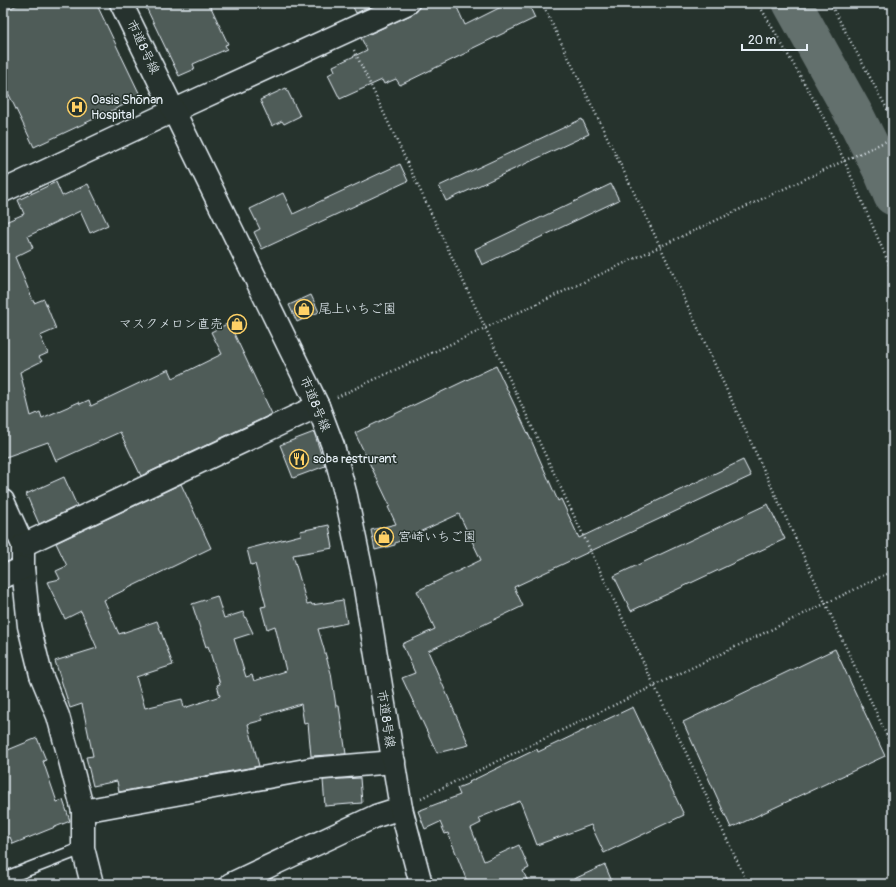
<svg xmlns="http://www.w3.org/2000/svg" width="896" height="887" viewBox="0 0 896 887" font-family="Pangolin,'Klee One',sans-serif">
<rect width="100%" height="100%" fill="#26332d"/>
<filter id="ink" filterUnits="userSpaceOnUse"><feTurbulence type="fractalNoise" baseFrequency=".025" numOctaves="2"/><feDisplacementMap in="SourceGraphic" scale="8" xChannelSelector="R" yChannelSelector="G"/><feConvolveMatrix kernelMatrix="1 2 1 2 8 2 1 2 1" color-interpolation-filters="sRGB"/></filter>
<g filter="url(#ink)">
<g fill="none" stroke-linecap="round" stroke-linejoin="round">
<!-- river -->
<path stroke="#636f6d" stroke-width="39" d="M792,3L856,118L883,172L893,196"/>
</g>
<!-- building -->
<g fill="#505c59" stroke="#e8f1f8">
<path d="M21,3H96L141,97L34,147L3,82V12Z"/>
<path d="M144,3H209L228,44L225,45L227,49L193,64L195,69L179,76Z"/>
<path d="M351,3H378L356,13Z"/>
<path d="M420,3H455L465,25L509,3H528L535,18L469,50L470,51L400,85L396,79L384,84L382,80L340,99L328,75L335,71L333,66L367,50L361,38L413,14L418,10Z"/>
<path d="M286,88L300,116L284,124L282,121L272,126L260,100Z"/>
<path d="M582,119L589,134L446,201L439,186Z"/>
<path d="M400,164L408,181L262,249L254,232L260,229L250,209L283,193L293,214Z"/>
<path d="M56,182L62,196L88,184L108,225L90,233L80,211L28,236L33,248L15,257L34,303L44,299L56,329L40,336L48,353L39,357L42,361L20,372L31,416L40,412L42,418L79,402L80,404L89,400L91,406L169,369L173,378L222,354L211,332L229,323L272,414L141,476L120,432L56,461L48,442L3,458V223L24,214L18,200Z"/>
<path d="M611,184L619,200L482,265L475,249Z"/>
<path d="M311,295L319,312L297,322L289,305Z"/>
<path d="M496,366L532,442L558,501L561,499L579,538L743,460L751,476L514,587L523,606L428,651L469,745L437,753L402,678L415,673L402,644L435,629L417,591L481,560L459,514L395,543V545L375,550L371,530L396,524L388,507L390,506L355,433Z"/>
<path d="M314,432L325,466L293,478L280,445Z"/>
<path d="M64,477L77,506L39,524L26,494Z"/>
<path d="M181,484L211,548L104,600L119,634L157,621L173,665L136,677L145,708L182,699L184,708L220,696L217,685L220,684L208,646L206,647L192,604L217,596L224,618L243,612L253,633L234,639L246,677L252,675L254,681L286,671L275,626L267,629L261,607L266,606L255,564L251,565L247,549L301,535L300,531L329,525L333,548L293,555L307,604L311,603L312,605L343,600L347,623L318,629L331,673L336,706H339L346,754L311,756L308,723L304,724L301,704L261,716L263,720L248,724L259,766L119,792L117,781L93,786L86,757L93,756L82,704L70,708L55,661L97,648L81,611L65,619L47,582L60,579L56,571L67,566L56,543Z"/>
<path d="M768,504L785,539L631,611L614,576Z"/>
<path d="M835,649L885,756L731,828L683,722Z"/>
<path d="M633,707L684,815L604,853L591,825L537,845L520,801L479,818L481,823L471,828L484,861L519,845L529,868L523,871L529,884H468L448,833L445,834L440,822L425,829L418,811L460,795L457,788L470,783L469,782L537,749L538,752Z"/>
<path d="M37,738L46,760L43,761L57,802L63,800L70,821L13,844L10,837L3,840V752Z"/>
<path d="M360,778L362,803L325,806L323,780Z"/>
<path d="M605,865L613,884H563Z"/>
</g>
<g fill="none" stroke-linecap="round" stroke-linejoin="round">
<!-- service casing -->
<g stroke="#e8f1f8" stroke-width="15">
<path id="service" d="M3,879L83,848"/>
</g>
<!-- minor casing -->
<g stroke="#e8f1f8" stroke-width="25">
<g id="minor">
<path d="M3,191L188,104L408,3"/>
<path d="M3,501L23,545V568L29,626L41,675L58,716L67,749L83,811V848L92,884"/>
<path d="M23,545L318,406"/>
<path d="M3,577L23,568"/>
<path d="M83,811L311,769L394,762"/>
<path d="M231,884L376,816L401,808"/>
</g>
</g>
<!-- tertiary casing -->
<g stroke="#e8f1f8" stroke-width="25">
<path id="tertiary" d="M121,3L318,406L333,446L346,496L364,582L401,808L421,884"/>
</g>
<!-- path -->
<g stroke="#e8f1f8" stroke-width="2.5" stroke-dasharray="1 3" stroke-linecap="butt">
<path d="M542,3L660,246L893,749"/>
<path d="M758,3L821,112L844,160L893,273"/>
<path d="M830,3L893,120"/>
<path d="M354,50L748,884"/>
<path d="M337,397L893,138"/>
<path d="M421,798L893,571"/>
</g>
<!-- service -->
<use href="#service" stroke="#26332d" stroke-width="12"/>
<!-- minor -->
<use href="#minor" stroke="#26332d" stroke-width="22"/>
<!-- tertiary -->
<use href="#tertiary" stroke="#26332d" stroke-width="22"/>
</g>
</g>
<!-- icons -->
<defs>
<g id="hospital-ring" transform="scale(1)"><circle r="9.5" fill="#26332d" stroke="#ffd166" stroke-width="1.5"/><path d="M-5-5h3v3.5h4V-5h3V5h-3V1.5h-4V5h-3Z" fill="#ffd166"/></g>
<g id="shop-ring" transform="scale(1)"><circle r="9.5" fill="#26332d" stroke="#ffd166" stroke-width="1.5"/><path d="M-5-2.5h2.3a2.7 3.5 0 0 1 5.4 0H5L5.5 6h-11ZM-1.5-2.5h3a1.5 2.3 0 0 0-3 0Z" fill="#ffd166"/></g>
<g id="restaurant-ring" transform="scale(1)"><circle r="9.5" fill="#26332d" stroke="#ffd166" stroke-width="1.5"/><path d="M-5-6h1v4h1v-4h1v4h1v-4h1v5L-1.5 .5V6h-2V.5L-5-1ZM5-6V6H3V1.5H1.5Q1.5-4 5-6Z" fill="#ffd166"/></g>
</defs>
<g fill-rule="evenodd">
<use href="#hospital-ring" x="77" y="107"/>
<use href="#shop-ring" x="304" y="309"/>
<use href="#shop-ring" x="237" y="324"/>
<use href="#restaurant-ring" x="299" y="459"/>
<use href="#shop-ring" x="384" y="537"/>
</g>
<g text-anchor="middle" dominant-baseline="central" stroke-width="3" stroke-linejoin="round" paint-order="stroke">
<!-- street labels -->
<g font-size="13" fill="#e8f1f8" stroke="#26332d">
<text transform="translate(143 47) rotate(64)">市道8号線</text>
<text transform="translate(315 404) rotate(67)">市道8号線</text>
<text transform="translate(386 719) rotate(81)">市道8号線</text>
</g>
<!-- poi labels -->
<g font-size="13" fill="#e8f1f8" stroke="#26332d" text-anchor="start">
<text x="91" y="100">Oasis Shōnan<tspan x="91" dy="15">Hospital</tspan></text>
<text x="318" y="309">尾上いちご園</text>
<text x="223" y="324" text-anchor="end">マスクメロン直売</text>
<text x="313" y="459">soba restrurant</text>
<text x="398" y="537">宮崎いちご園</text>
</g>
</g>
<!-- margin -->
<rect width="896" height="887" fill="none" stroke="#26332d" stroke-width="16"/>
<rect x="8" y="8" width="880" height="871" fill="none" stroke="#e8f1f8" stroke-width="1.5" filter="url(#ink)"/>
<!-- scale -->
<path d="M742 44v6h65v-6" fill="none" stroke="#e8f1f8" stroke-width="2"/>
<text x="748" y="44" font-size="12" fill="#e8f1f8" stroke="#26332d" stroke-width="3" paint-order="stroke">20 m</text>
</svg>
